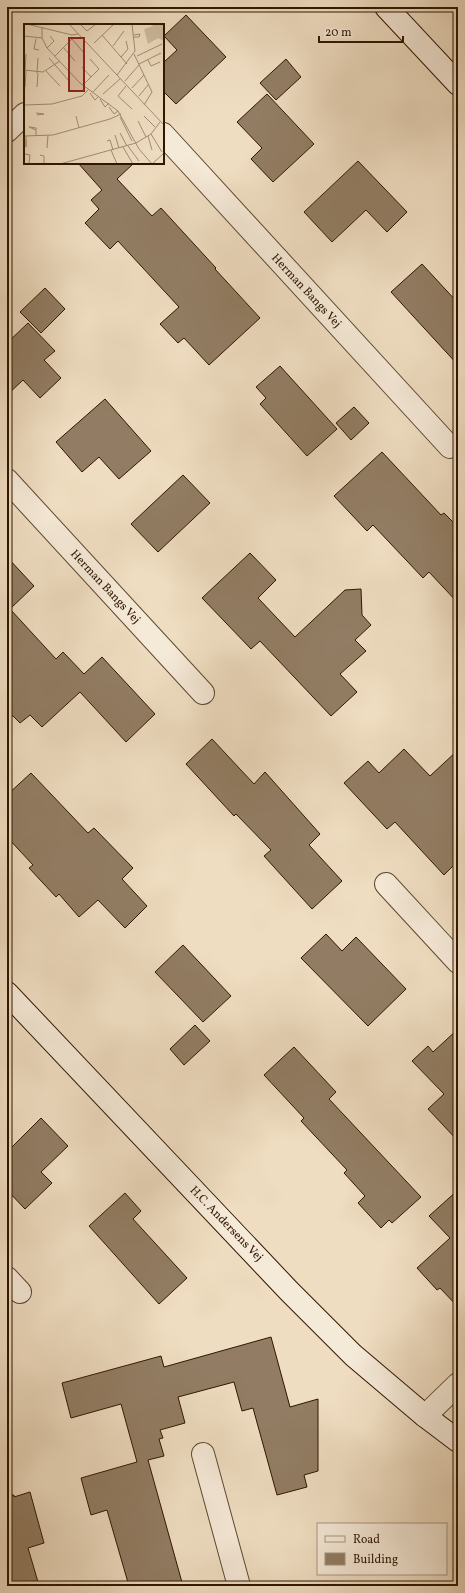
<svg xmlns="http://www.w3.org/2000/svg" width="465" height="1593" viewBox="0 0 465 1593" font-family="Vollkorn,serif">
<rect width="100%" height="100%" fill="#efddc1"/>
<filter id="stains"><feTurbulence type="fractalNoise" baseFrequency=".005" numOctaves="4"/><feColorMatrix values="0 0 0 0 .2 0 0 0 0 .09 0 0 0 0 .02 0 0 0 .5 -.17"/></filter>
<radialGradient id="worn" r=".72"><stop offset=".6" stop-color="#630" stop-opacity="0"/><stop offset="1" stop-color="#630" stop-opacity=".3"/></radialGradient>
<!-- building -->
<g fill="#927d64" stroke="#2e1600">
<path d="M186,15L226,57L176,104L163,91V63L177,50L164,36Z"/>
<path d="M286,59L301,77L276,100L260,83Z"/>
<path d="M267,94L314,144L273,182L251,159L262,148L237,122Z"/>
<path d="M358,161L407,212L387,232L366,210L332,242L304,212Z"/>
<path d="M78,163H134L117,179L152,216L161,208L216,268L215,269L260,318L209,365L184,338L178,343L160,324L179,307L118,241L110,249L85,223L99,209L91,200L102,190Z"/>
<path d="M422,264L458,303V365L391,292Z"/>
<path d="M45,288L65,309L41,333L20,312Z"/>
<path d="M28,323L55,351L44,360L61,378L40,398L23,380L7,395V343Z"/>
<path d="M280,366L337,429L307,456L260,404L266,398L256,387Z"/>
<path d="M105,399L151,451L119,479L99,457L82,472L56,442Z"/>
<path d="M354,407L369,423L351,440L336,423Z"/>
<path d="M382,452L441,515L444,513L458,527V603L429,572L423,578L373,525L367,531L334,496Z"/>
<path d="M183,475L210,503L158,552L131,524Z"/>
<path d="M250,553L276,580L258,598L295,637L345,590L361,589L362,615L371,625L355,640L366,651L340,674L357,692L331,716L260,641L251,649L202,598Z"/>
<path d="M7,557L34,586L10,609L56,659L63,652L84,674L102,657L155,714L126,742L80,692L42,727L30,715L20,723L13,716H7Z"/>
<path d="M212,739L254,784L265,772L320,834L309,845L342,881L312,909L264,856L271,850L236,814L234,816L186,764Z"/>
<path d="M404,749L430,776L458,750V861L444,875L395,822L387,829L344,783L368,761L379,773Z"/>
<path d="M31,773L88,833L94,828L133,868L122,879L147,906L125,928L98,900L79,917L59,894L56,897L29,868L33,865L7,837V795Z"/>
<path d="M326,934L342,951L356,937L406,989L368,1026L301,958Z"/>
<path d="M183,945L231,996L203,1022L155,972Z"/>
<path d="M195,1025L210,1041L184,1065L170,1049Z"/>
<path d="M458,1029V1141L428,1109L444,1094L412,1061L428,1046L433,1052Z"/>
<path d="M294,1047L336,1092L329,1099L421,1197L392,1223L389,1220L381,1228L358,1203L365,1196L344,1173L347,1170L301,1121L304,1118L264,1075Z"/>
<path d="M41,1118L68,1146L41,1172L52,1183L25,1209L7,1190V1152Z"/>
<path d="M458,1190V1307L440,1288L437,1290L417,1268L450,1238L429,1216Z"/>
<path d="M125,1193L141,1211L133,1219L187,1278L159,1304L89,1226Z"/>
<path d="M271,1337L290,1407L318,1399V1471L304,1475L307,1487L277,1495L253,1408L242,1411L234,1382L178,1397L185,1423L160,1430L163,1438L159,1439L164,1456L148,1460L183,1586H129L107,1510L91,1515L81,1478L137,1462L121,1404L71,1418L62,1383L161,1356L164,1367Z"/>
<path d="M30,1492L44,1543L28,1548L38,1582L24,1586H7V1496L14,1495V1497Z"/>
</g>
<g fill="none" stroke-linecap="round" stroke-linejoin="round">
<!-- street casing -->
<g stroke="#5e4830" stroke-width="24">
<g id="street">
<path d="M7,131L25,114"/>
<path d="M163,134L450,447"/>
<path d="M7,480L203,693"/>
<path d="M386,884L458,962"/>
<path d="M7,1278L20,1292"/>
<path d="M425,1416L458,1384"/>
<path d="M203,1454L239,1586"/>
</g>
</g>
<!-- secondary casing -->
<g stroke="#2e1600" stroke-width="24">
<g id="secondary">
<path d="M386,7L458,84"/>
<path d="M7,993L289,1291L353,1355L425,1416L458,1441"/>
</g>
</g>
<!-- street -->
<use href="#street" stroke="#f5e9d7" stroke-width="22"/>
<!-- secondary -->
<use href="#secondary" stroke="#f5e9d7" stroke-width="22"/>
</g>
<g text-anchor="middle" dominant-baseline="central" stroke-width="4" stroke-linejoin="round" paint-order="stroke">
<!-- street labels -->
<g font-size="12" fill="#2e1600" stroke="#f5e9d7">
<text transform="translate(306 291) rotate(47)">Herman Bangs Vej</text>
<text transform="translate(105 587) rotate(47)">Herman Bangs Vej</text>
<text transform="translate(226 1224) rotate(46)">H.C. Andersens Vej</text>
</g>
</g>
<!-- overview -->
<g transform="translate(24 24)">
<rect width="140" height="140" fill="#efddc1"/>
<path d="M127,0H140V17L134,14L124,20L120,5L129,2Z" fill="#cebba0"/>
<path fill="none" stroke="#a28d74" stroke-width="1" d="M3,0L48,11L54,10M45,0L140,101M56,0L63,7L72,0M18,4V14L23,24L56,59L94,87L115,125L128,140M78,11L103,40M110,11L116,10L115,13H110M0,12L18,14M12,15L10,25L15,26M70,19L90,0M89,22L100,7M39,23L51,37M23,24L30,17L26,12M110,30L128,68L120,81M31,32L48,15L60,29M113,32L138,20M97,33L104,25L102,17M25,34L45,57M124,36L127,42L136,38M115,40L137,29M58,43L67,53M0,46L19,48L36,37M1,47L2,30M22,47L36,62M13,49L14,34M93,51L111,27L108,0M101,57L115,41M59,61L75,45L66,35M102,62L94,72L108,85M1,63L2,47M13,63L14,49M108,64L120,51M69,68L85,51M66,69L71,76L75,72M79,70L96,55M115,72L124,61M76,75L81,83L85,79M0,81L28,80L58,72L65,65M85,83L90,90L94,87M12,89L20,90L13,91M52,92L55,104M120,92L131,103M96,93L108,117M114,97L122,113M96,109L103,122M127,110L138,128M91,111L95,124M0,112L29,111L86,95L97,90M12,112V104L5,103L12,106M124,112L128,126M2,116V123V112M83,117L86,116L89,126M104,122L115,137M99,123L109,140M23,124L24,111M87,126L93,140M1,130L6,131L5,140M16,131L20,132V140M36,140L112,119L127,110L136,98M128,140L140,129"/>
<path fill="#8f2418" fill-opacity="0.15" stroke="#8f2418" stroke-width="2" d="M45,14H60V67H45Z"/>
<rect width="140" height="140" fill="none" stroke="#2e1600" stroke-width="2"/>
</g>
<!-- margin -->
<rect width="465" height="1593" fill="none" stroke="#efddc1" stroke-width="24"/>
<rect x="8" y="8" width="449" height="1577" fill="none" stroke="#2e1600" stroke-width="2"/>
<rect x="12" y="12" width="441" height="1569" fill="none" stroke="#2e1600"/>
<!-- legend -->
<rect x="317" y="1523" width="130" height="52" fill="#f5e9d7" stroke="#a59581"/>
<rect x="325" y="1536" width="20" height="6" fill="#f5e9d7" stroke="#a59581"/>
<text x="353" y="1543" font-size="12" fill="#2e1600">Road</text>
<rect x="325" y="1553" width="20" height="12" fill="#927d64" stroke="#a59581"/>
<text x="353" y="1563" font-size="12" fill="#2e1600">Building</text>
<!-- scale -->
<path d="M319 36v6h84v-6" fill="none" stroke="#2e1600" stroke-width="2"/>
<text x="325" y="36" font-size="12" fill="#2e1600" stroke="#f5e9d7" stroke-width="3" paint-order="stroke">20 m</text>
<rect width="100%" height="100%" filter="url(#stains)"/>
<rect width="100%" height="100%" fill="url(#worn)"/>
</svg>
